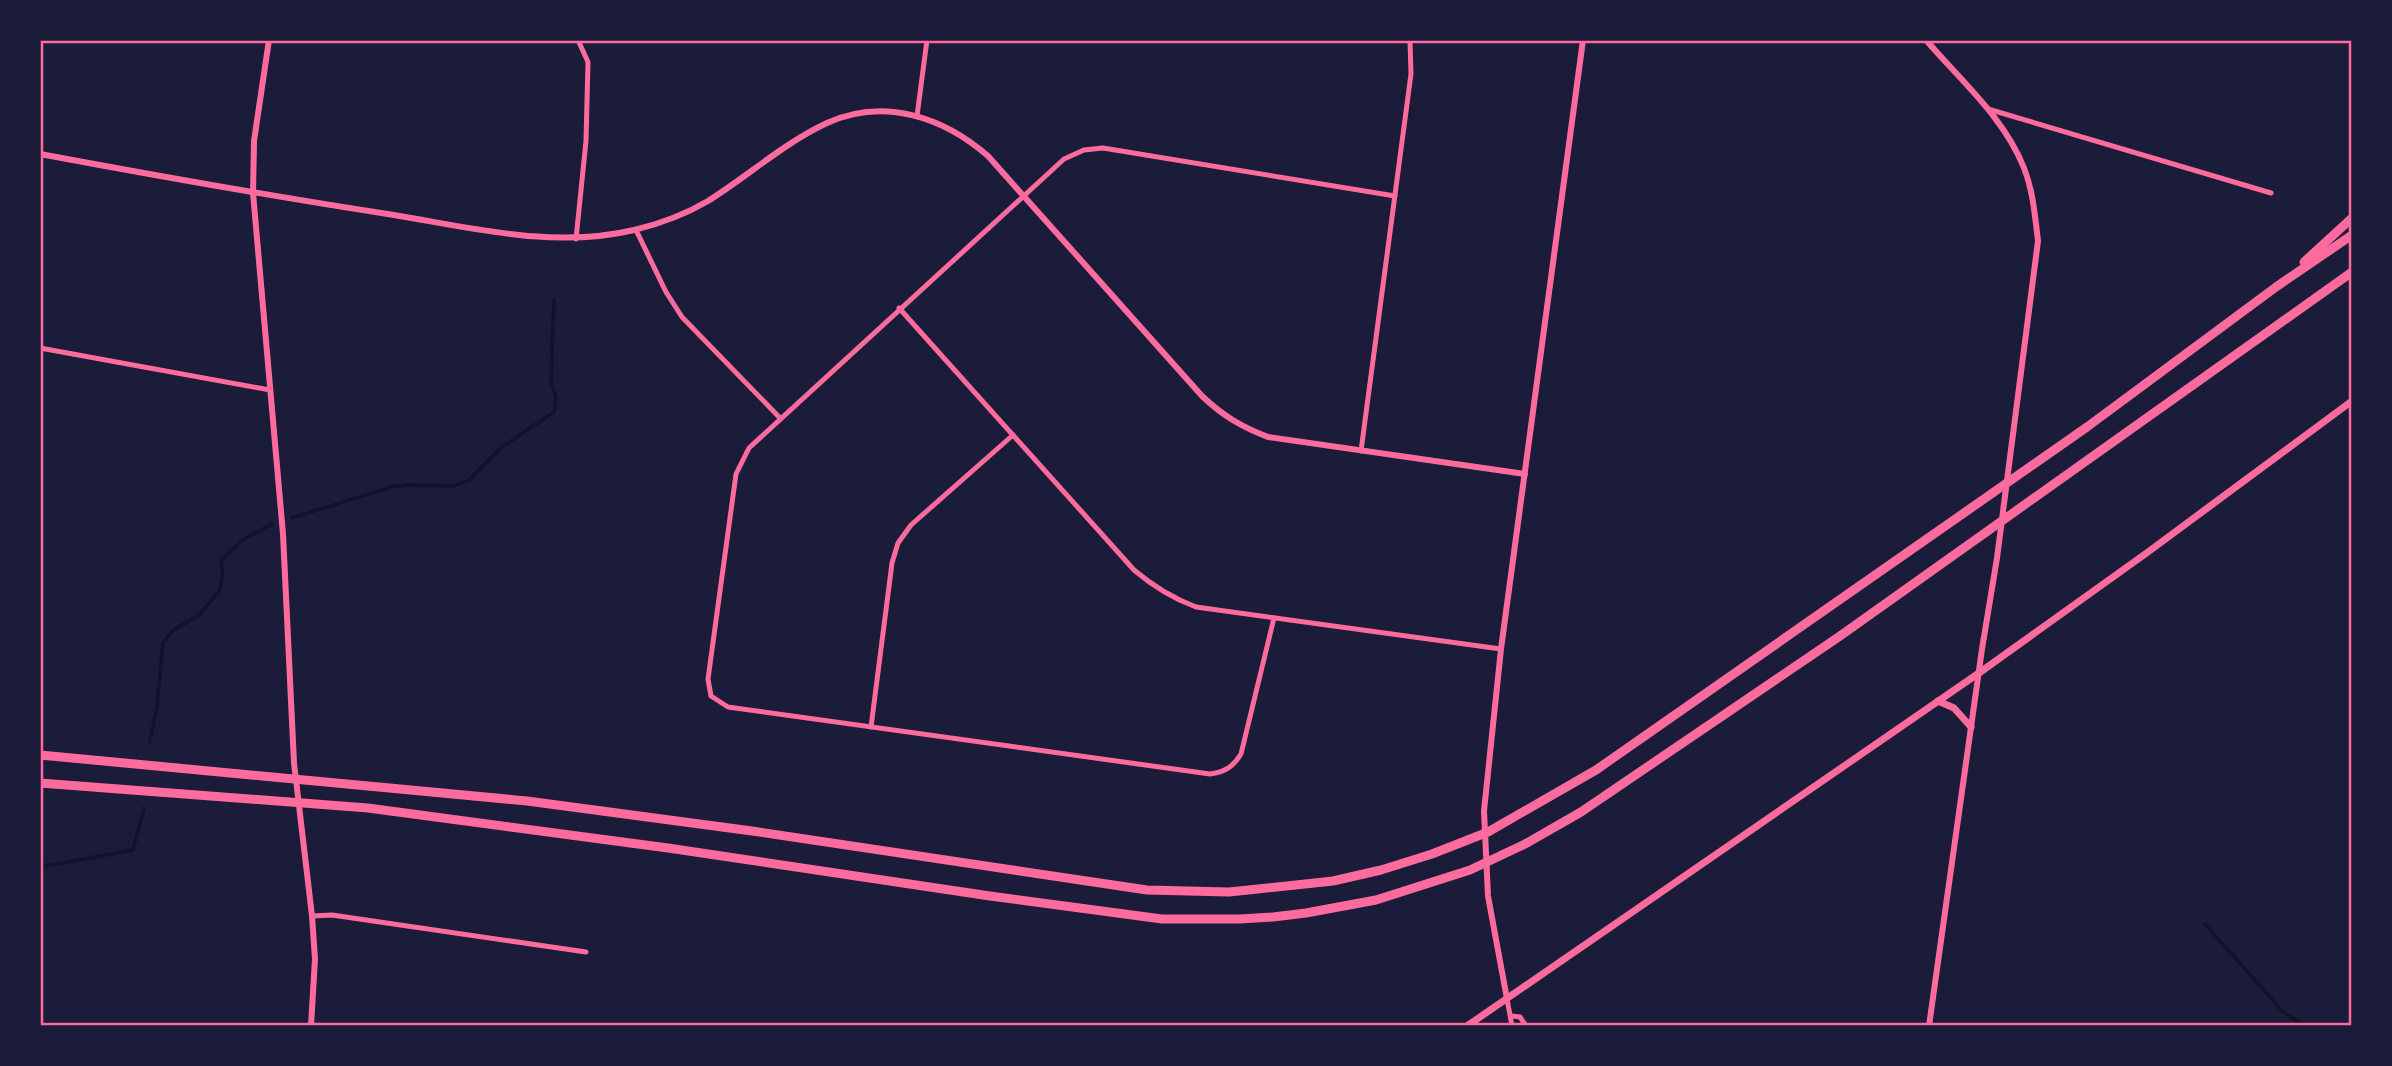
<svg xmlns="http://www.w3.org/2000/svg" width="2392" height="1066" viewBox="0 0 2392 1066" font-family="Overpass,sans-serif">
<rect width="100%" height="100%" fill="#1b1b3a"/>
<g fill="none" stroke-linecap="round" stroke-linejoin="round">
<!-- stream -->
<g stroke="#12122b" stroke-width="3.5">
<path d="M292,518L391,487L407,485L454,486L469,480L502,447L554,412L556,397L551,382L554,299"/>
<path d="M150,742L157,706L163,643L172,631L199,615L219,591L223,576L221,560L244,539L272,524"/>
<path d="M40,867L133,850L144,808"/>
<path d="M2205,924L2284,1013L2306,1026"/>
</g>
<!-- minor -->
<g stroke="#ff6b9d" stroke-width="5">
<path d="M1988,109L2271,193"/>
<path d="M917,116L927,40"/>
<path d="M636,230L666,292L682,317L780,418"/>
<path d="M576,239L586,141L588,62L578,40"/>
<path d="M899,308L1134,570C1154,587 1172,598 1196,607L1501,649"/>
<path d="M40,348L270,390"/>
<path d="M1361,451L1411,74L1410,40"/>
<path d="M1274,618L1241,754C1233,767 1225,772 1210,774L728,707L711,696L708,679L736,474L749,448L1064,159L1084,150L1103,148L1395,196"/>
<path d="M871,727L892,563L898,543L911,525L1013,435"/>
<path d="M312,916L332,915L586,952"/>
<path d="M1507,999L1512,1026"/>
<path d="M1512,1016L1520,1017L1526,1026"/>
</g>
<!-- tertiary -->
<g stroke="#ff6b9d" stroke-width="6">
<path d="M269,40L254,141L253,193L283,534L294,763L312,916L315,959L311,1026"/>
<path d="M1926,40C1960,80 2004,117 2024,168C2033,191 2035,216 2038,241L1997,558L1982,649L1929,1026"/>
<path d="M40,154C158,176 276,197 394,215C473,228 555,249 634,230C659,224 686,214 708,201C748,176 784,143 827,123C884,97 943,117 988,156L1202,396C1223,416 1242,427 1268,437L1525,474"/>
<path d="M1507,999L1488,896L1484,811L1501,649L1583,40"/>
</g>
<!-- secondary -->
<g stroke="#ff6b9d" stroke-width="7">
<path d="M1938,701L1954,708L1971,727"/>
<path d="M1467,1026L1979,673L2148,552L2352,401"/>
</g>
<!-- motorway -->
<g stroke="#ff6b9d" stroke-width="9">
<path d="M2304,262L2352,218"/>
<path d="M40,755L527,801L752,831L1147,890L1229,892L1333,881L1381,870L1432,854L1488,832L1596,770L2087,427L2276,287L2352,235"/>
<path d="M40,783L368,808L668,848L990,896L1162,919H1240L1273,917L1306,913L1376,900L1470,870L1525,844L1581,812L1840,636L2352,272"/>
</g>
</g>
<!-- border -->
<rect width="2392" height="1066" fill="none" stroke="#1b1b3a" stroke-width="84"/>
<rect x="42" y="42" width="2308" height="982" fill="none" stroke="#ff6b9d" stroke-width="2.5"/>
</svg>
